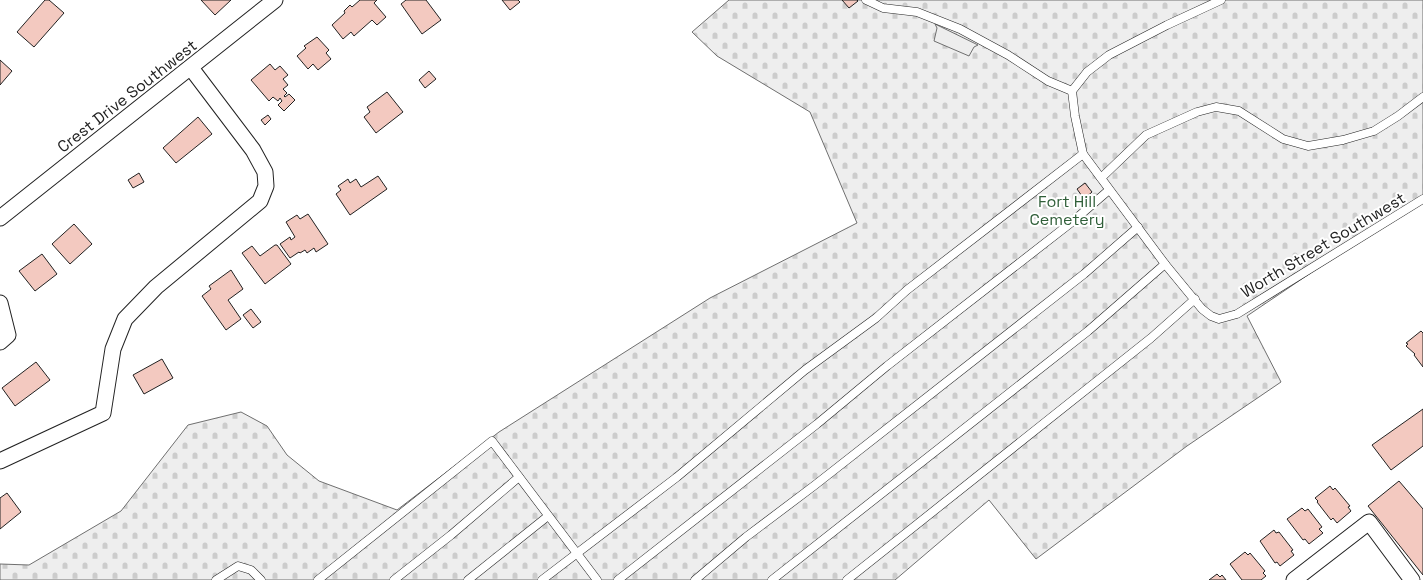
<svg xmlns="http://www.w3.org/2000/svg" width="1423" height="580" viewBox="0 0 1423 580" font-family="'Space Grotesk',sans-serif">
<defs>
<pattern id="cemetery-stones" width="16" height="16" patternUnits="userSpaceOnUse" patternTransform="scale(1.25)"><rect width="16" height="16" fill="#eee"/><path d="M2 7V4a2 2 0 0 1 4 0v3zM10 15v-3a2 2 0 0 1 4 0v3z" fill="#ccc"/></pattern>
</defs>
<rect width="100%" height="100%" fill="#fff"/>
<!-- cemetery -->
<path fill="url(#cemetery-stones)" stroke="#6f6f6f" d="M729,0H1423V197L1247,316L1281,382L1187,446L1036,559L989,500L895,580H0V564L29,565L121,511L188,425L241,412L267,426L287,455L319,481L397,510L499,432L710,298L857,223L810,112L717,56L692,32Z"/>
<!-- parking -->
<path fill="#ededed" stroke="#6f6f6f" d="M935,24L978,45L974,47L969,56L934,41L937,28Z"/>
<!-- building -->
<g fill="#f3c9c0" stroke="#222">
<path d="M45,0H49L64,13L34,47L17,32Z"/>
<path d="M201,0H231L215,15Z"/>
<path d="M360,0H377L374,3L386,17L377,25L372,20L354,36L351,32L343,39L332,25L345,13L344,11L350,5L352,7Z"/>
<path d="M406,0H426L441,20L422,34L401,4Z"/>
<path d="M502,0H518L520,2L510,10Z"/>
<path d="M842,0H857L858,1L849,8Z"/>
<path d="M317,37L329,50L326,53L331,59L318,70L313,64L308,69L297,56L306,48L304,46Z"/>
<path d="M0,60L12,71L0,85Z"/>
<path d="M270,64L275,70L280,66L288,75L283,79L288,85L283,89L287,93L284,96L285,97L289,94L295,100L284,111L278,105L282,101L280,98L278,101L273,97L269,101L251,80Z"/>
<path d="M429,71L436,79L425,88L419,80Z"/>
<path d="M387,92L403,112L376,133L364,117L370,112L367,107Z"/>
<path d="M268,115L271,119L265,125L261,120Z"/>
<path d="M198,117L212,134L176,163L163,148Z"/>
<path d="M139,173L144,182L133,188L128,180Z"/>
<path d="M378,176L387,189L350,215L336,194L341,190L338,186L348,179L350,183L356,179L361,187Z"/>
<path d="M1085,183L1092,192L1084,199L1077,189Z"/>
<path d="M308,214L328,244L316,252L314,248L307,253L305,250L300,253L299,252L290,258L280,244L290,237L291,240L295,237L286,222L297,215L300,219Z"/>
<path d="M74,224L92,244L70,264L52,244Z"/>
<path d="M275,245H277L291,264L265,284L242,253L252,246L260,256Z"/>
<path d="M42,254L57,274L35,291L19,271Z"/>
<path d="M231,270L243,289L228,300L241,319L226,330L202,296L211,289L209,286Z"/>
<path d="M251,309L261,322L253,328L243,315Z"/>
<path d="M1421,331L1423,333V367L1414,355L1415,354L1406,346L1408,344L1406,343Z"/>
<path d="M162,359L173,378L144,394L133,375Z"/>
<path d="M36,362L50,380L15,406L2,388Z"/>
<path d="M1423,409V446L1391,470L1372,445Z"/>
<path d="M1399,481L1423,509V575L1368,506Z"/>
<path d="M1330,486L1333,490L1335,488L1350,506L1348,507L1351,511L1337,523L1333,518L1331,520L1317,502L1318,501L1315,498Z"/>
<path d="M7,493L21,512L0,529V498Z"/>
<path d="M1302,508L1305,511L1308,509L1322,527L1319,529L1323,533L1309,544L1305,539L1303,540L1287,519Z"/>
<path d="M1274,530L1276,533L1279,532L1293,550L1291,551L1294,555L1280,566L1277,562L1275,563L1260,541Z"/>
<path d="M1245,552L1248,555L1250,553L1265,571L1263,573L1266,576L1261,580H1242L1230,564Z"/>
<path d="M1217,574L1220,577L1222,575L1226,580H1209Z"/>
</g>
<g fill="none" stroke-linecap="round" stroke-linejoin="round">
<!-- lane casing -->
<g stroke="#222" stroke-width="9">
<g id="lane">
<path d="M866,0L883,8L917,12L960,29L1008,55L1048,81L1072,91"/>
<path d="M1221,0L1167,25L1109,55L1087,72L1072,91L1075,116L1083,154L1165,264L1202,309L1211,316L1219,319L1237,314L1423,199"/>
<path d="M1101,178L1146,135L1197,112L1216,107L1239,111L1283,139L1308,146L1343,140L1374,131L1398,116L1423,97"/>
<path d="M216,580L238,566L251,570L261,580"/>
<path d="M318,580L492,441L597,580"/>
<path d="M394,580L451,535L519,477"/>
<path d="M468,580L548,516"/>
<path d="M542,580L677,477L805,370L876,318L907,290L1083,154"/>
<path d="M618,580L817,424L887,366L1072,222L1109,190"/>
<path d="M695,580L746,537L815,485L1084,274L1138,227"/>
<path d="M772,580L1088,331L1165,264"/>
<path d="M847,580L1151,338L1195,299"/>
</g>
</g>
<!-- street casing -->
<g stroke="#222" stroke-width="17">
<g id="street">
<path d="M0,218L275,0"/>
<path d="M0,303L8,335L0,342"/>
<path d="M0,461L103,413L113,349L125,319L156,287L260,201L266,186L265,172L253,150L191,68"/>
<path d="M1294,580L1369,522L1412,580"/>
</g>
</g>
<!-- lane -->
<use href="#lane" stroke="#fff" stroke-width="8"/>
<!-- street -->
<use href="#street" stroke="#fff" stroke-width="15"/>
</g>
<g text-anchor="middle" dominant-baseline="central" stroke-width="4" stroke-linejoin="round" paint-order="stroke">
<!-- street labels -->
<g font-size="16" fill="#222" stroke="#fff">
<text transform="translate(127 96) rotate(-38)">Crest Drive Southwest</text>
<text transform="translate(1323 245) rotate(-31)">Worth Street Southwest</text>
</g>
<!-- park labels -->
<g font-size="16" fill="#2f5e38" stroke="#fff">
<text x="1067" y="201">Fort Hill<tspan x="1067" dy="18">Cemetery</tspan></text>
</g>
</g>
</svg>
